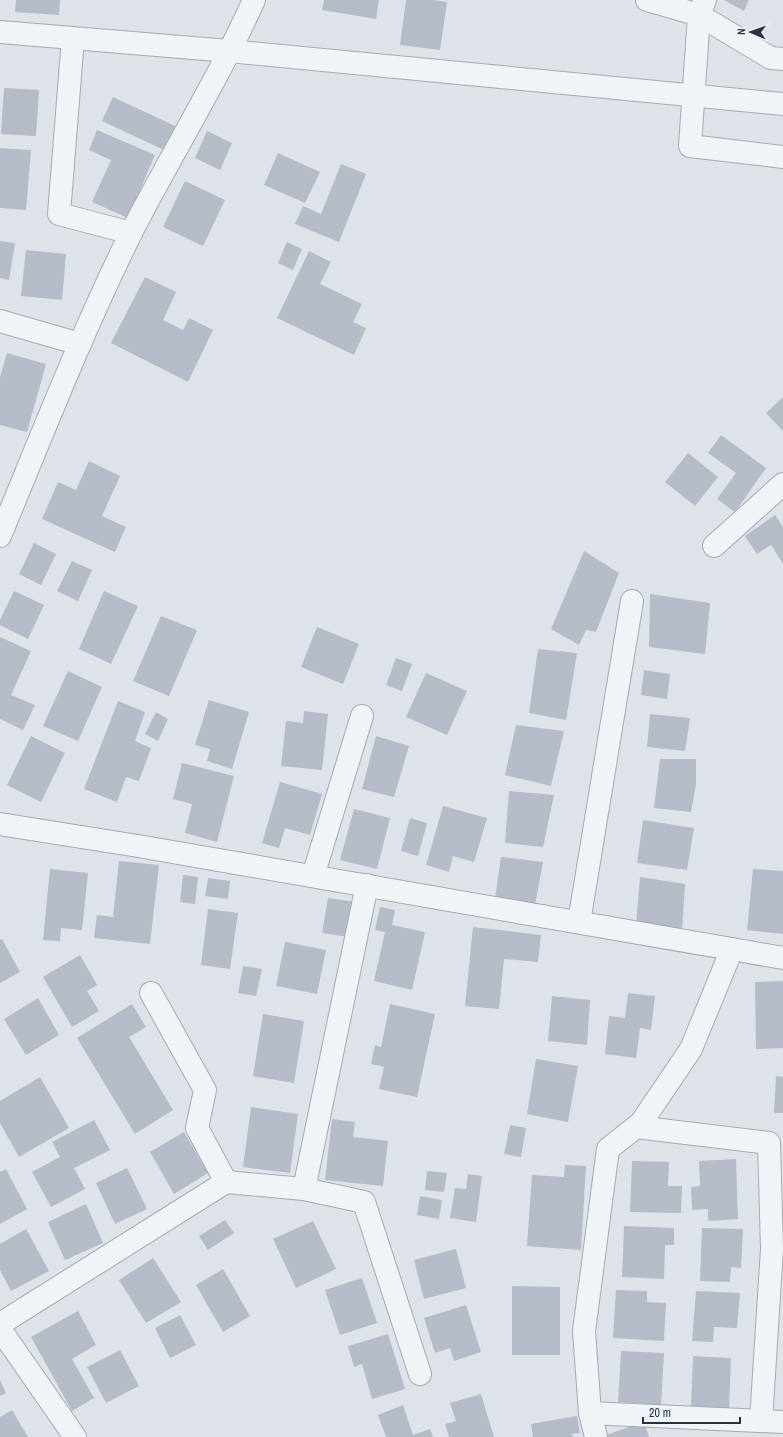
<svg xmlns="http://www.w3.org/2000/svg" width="783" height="1437" viewBox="0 0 783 1437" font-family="'Archivo Narrow',sans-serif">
<rect width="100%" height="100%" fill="#dee3e9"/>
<!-- building -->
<g fill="#b5bcc7">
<path d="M16,0H60L59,15L15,12Z"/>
<path d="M324,0H379L376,19L322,10Z"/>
<path d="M406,0H433L447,2L440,50L400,45Z"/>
<path d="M724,0H749L744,11Z"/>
<path d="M4,88L39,90L36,136L1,134Z"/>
<path d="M113,97L175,126L164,150L102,121Z"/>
<path d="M97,130L155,155L128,218L92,202L111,160L89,150Z"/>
<path d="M207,131L232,143L220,170L195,158Z"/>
<path d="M0,148L31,150L26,210L0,208Z"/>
<path d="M278,153L320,172L305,203L264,185Z"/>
<path d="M341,164L366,174L339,242L295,224L303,206L321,214Z"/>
<path d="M185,181L225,200L203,246L163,227Z"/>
<path d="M0,241L15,243L9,280L0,278Z"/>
<path d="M287,242L302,249L293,270L278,263Z"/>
<path d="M26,250L66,254L62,300L21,296Z"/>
<path d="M309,251L331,262L320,284L362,304L353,322L366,328L354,355L277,318Z"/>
<path d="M145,277L176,292L163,320L183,330L189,318L213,330L188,382L111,343Z"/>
<path d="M7,353L46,364L27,432L0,425V377Z"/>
<path d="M783,397V431L766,413Z"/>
<path d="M721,435L766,468L735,512L717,499L736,473L708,453Z"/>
<path d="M688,453L718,477L695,506L665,482Z"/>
<path d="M89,461L120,476L102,516L126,527L115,552L42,519L58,482L76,490Z"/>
<path d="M775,515L783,527V564L771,545L757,554L745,536Z"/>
<path d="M34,543L56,554L41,585L19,574Z"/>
<path d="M584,551L619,573L596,632L586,630L579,645L551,629Z"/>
<path d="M72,561L92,570L78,601L57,591Z"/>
<path d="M14,591L44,605L28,639L0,625V620Z"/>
<path d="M104,591L138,606L111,664L79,649Z"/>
<path d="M650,594L710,603L705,654L649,647Z"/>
<path d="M161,616L197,630L169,696L133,681Z"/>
<path d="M317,627L359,644L343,684L301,667Z"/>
<path d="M0,637L31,651L11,695L35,705L23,730L0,719Z"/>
<path d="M538,649L577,653L566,720L529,713Z"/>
<path d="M396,658L412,664L402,691L386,685Z"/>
<path d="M644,670L670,674L667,699L641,695Z"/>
<path d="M68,671L102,687L78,741L43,726Z"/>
<path d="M426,673L467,691L447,735L406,717Z"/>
<path d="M209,700L249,712L232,769L207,761L210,749L195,745Z"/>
<path d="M118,701L145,712L135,741L151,748L139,781L126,777L117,802L84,789Z"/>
<path d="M304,711L328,714L322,770L281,766L286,721L303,723Z"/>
<path d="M156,712L168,719L158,741L145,734Z"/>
<path d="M650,714L690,718L685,751L647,747Z"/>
<path d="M516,725L564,731L551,786L505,775Z"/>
<path d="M31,736L65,753L41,802L7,785Z"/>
<path d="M376,736L409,746L394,797L362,789Z"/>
<path d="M660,759H696V784L691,812L654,808Z"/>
<path d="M182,763L234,776L217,842L185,833L192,804L173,799Z"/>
<path d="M280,782L322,794L310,835L285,828L279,848L262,843Z"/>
<path d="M509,791L554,795L543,847L505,843Z"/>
<path d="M443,806L487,818L474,862L453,856L449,872L426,865Z"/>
<path d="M354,809L390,818L377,869L340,860Z"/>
<path d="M410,818L427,823L418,856L401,851Z"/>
<path d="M643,820L694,828L687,870L637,863Z"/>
<path d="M501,857L543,862L535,905L495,899Z"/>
<path d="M119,861L159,865L150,944L94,938L97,915L113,917Z"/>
<path d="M50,869L88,873L82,930L61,928L60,941L43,940Z"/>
<path d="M753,869L783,871V934L747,930Z"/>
<path d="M183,875L198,877L195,904L180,902Z"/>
<path d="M640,877L685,884L682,931L636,926Z"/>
<path d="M208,878L230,881L228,899L205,896Z"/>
<path d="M328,898L355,902L349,937L322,933Z"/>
<path d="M380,907L395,910L392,925L425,932L412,990L374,981L385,932L375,930Z"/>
<path d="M208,909L238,913L230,969L201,965Z"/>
<path d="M473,927L541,935L538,962L504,959L499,1009L465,1006Z"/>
<path d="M2,939L20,972L0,983V940Z"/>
<path d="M285,942L326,950L317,994L276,986Z"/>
<path d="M80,955L97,985L87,991L99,1011L72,1027L43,977Z"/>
<path d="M243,966L262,969L256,996L238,993Z"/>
<path d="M783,981V1048L756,1049L755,982Z"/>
<path d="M628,993L655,996L651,1030L640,1028L636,1058L605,1054L609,1016L625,1018Z"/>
<path d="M552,996L590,1000L587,1045L548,1041Z"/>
<path d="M38,998L59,1035L26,1055L4,1019Z"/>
<path d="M132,1004L146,1027L129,1037L173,1110L135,1134L77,1038Z"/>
<path d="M390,1004L435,1014L417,1097L379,1089L384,1067L371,1064L375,1045L381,1047Z"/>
<path d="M263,1014L304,1021L294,1083L253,1076Z"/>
<path d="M536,1059L578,1066L568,1122L527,1114Z"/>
<path d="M776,1076L783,1077V1113H774Z"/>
<path d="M40,1077L69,1128L19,1157L0,1123V1101Z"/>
<path d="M251,1107L298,1114L290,1173L243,1167Z"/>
<path d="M332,1119L355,1122L353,1137L388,1141L383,1186L325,1180Z"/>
<path d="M94,1120L110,1150L74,1168L85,1189L51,1207L32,1172L60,1157L52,1142Z"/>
<path d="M510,1125L526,1128L521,1157L504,1154Z"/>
<path d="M184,1132L208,1173L174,1194L150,1152Z"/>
<path d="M736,1159L738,1219L708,1221V1209L692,1210L691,1187L700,1186L699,1161Z"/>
<path d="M632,1161L669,1162L668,1186H682L681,1213L630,1212Z"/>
<path d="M565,1165L586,1166L581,1250L527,1246L532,1175L564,1177Z"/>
<path d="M127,1168L147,1209L115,1224L96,1183Z"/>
<path d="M6,1169L27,1209L0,1224V1172Z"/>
<path d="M427,1171L447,1173L444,1192L425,1190Z"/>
<path d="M468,1174L482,1176L476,1222L450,1218L455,1188L466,1189Z"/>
<path d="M420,1196L442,1200L439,1219L417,1215Z"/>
<path d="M86,1204L103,1243L65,1260L48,1222Z"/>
<path d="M225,1220L234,1233L208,1250L199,1236Z"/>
<path d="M313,1221L336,1269L296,1288L273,1239Z"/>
<path d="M624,1226L674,1228V1245H665L664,1279L622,1277Z"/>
<path d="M702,1228L743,1229L741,1268L731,1267L730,1282L700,1281Z"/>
<path d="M26,1229L49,1271L11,1291L0,1270V1244Z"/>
<path d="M456,1249L466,1288L424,1299L414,1260Z"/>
<path d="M153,1258L181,1302L146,1323L119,1280Z"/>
<path d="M223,1269L250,1316L223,1332L196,1285Z"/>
<path d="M362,1278L377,1323L340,1335L325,1290Z"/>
<path d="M512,1286L560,1287V1355H512Z"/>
<path d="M616,1290L647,1291V1302L666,1303L664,1341L613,1338Z"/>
<path d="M696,1291L740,1293L737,1328L714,1327L713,1342L692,1341Z"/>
<path d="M466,1305L481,1352L454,1361L450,1348L435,1353L424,1318Z"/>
<path d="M78,1311L96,1345L72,1359L94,1398L72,1411L31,1337Z"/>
<path d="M180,1315L196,1345L170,1358L155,1328Z"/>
<path d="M388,1334L405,1389L372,1399L362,1364L354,1367L348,1346Z"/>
<path d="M120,1350L139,1386L106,1403L87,1367Z"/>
<path d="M621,1351L664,1353L661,1405L618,1402Z"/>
<path d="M693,1356L731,1358L729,1409L691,1407Z"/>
<path d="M0,1380L6,1393L0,1396Z"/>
<path d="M481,1394L494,1437H449L445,1424L456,1421L450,1403Z"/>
<path d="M403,1405L413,1435L430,1429L433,1437H386L378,1415Z"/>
<path d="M12,1410L28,1437H0V1417Z"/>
<path d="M577,1416L580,1433L572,1434L573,1437H533L531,1424Z"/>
<path d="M644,1422L649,1437H607L606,1435Z"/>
</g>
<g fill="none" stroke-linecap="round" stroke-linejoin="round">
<!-- minor casing -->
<g stroke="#a3aab4" stroke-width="24">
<g id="minor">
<path d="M647,0L699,15L771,58L783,59"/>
<path d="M705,0L699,15L690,146L783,157"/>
<path d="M73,38L59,214L131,233"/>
<path d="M0,321L80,344"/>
<path d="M0,536C42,435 82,332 131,233C171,155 218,80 254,0"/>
<path d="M714,546L783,484"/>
<path d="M0,824L138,846L783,958"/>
<path d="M313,876L362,716"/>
<path d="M579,922L632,601"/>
<path d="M151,993L205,1090L197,1128L226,1182"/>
<path d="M636,1127L769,1143L772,1249L761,1421"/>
<path d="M304,1189L367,885"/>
<path d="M0,1324L226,1182L304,1189L364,1202L420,1374"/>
<path d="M0,1329L75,1437"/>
<path d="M590,1413L783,1422"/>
<path d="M596,1437L590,1413L584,1331L608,1149L641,1123L691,1049L732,949"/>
</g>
</g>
<!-- tertiary casing -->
<g stroke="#a3aab4" stroke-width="24">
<path id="tertiary" d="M0,32L229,51L783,104"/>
</g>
<!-- minor -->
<use href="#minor" stroke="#f1f4f7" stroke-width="22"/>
<!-- tertiary -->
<use href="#tertiary" stroke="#f1f4f7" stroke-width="22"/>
</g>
<!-- north arrow -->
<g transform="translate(751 32) rotate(272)" stroke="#eef2f7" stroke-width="3" paint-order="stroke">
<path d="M0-3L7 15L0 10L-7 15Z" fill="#263142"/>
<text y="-6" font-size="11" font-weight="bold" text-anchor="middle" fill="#263142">N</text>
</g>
<!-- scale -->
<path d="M643 1417v6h97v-6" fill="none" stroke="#263142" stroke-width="2"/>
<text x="649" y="1417" font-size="12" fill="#263142" stroke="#eef2f7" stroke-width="3" paint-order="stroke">20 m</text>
</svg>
